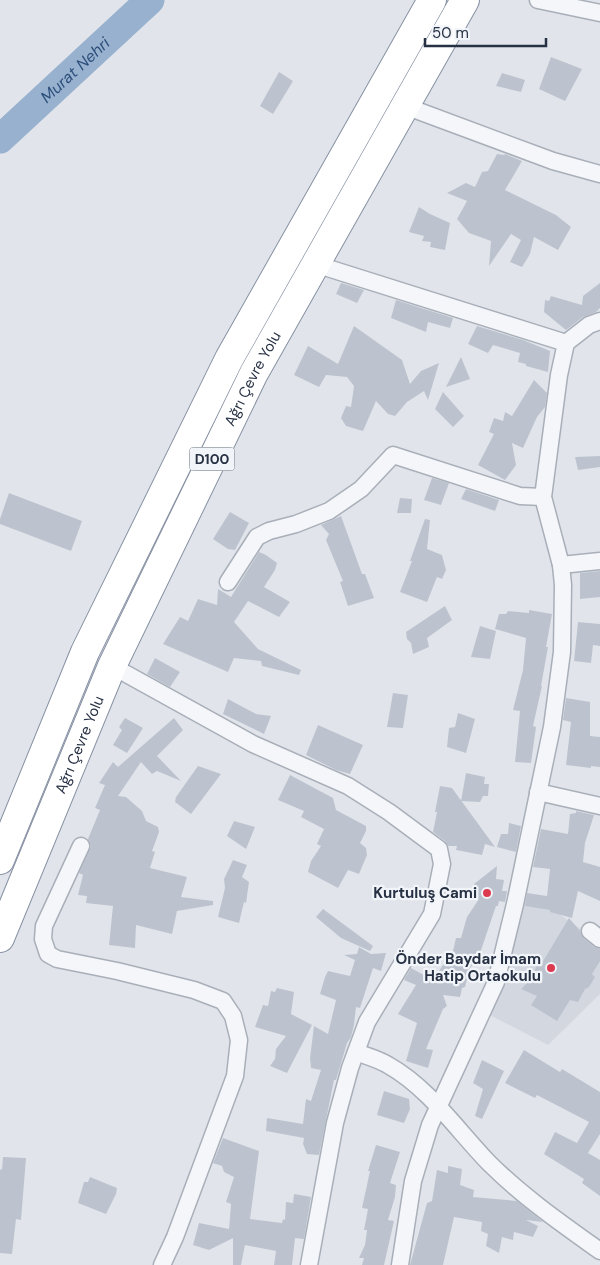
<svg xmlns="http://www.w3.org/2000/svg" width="600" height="1265" viewBox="0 0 600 1265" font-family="'DM Sans',sans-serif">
<rect width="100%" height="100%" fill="#e1e5eb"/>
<!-- built -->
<path fill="#d2d7e0" d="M528,893L600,942V994L548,1045L486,1013Z"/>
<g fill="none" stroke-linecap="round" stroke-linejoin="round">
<!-- river -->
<path stroke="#98b1ce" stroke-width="29" id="s1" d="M0,139L150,0"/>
</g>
<!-- building -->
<g fill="#bdc3ce">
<path d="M551,57L582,69L565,101L539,89Z"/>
<path d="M279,72L293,81L273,114L260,106Z"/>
<path d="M502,73L525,80L521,92L496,86Z"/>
<path d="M497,154L504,155L505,154L522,161L505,190L556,215L571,227L558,250L534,237L530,254L522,267L510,262L521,240L511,234L489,266L491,241L469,233L457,219L467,201L447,193L466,183L475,187L482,172L488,171Z"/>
<path d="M419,207L430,214L450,223L445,250L430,247L431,242L422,241L424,236L409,232Z"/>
<path d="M341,283L364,290L357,303L336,294Z"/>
<path d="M600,283V308L596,312L583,317L566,330L544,312L545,300L549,301L551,296L582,305L583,296Z"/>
<path d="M396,300L453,318L450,328L428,322L426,332L391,318Z"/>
<path d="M354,326L402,360L410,384L421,371L439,363L428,400L424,391L407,402L395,416L388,414L376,401L363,431L346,426L341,418L346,406L351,407L354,386L347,377L326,375L319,387L294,375L308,346L338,364Z"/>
<path d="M477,326L523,340L550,351L548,372L526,366V364L518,362L520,353L493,345L488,353L468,344Z"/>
<path d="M461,357L470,379L446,387Z"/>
<path d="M534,380L547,393L545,407L537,417L523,448L512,443L516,465L505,480L478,465L494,434L489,432L494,418L503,421L505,412L512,416Z"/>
<path d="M443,392L464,416L453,427L435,409Z"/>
<path d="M600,456V467L578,470L575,457Z"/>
<path d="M432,478L449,483L441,505L424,500Z"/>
<path d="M466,489L499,500L495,511L461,499Z"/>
<path d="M9,493L82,521L71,551L0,524V519Z"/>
<path d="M400,498L412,499L411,513H397Z"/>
<path d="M230,512L249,523L235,550L228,549L213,539Z"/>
<path d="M341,516L362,574H365L374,598L348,606L340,582L343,581L326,540L329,534L321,525Z"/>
<path d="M425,519L430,520L427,549L442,555L446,570L442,579L437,577L427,602L400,592L412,561H410Z"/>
<path d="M259,552L266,555L277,563L275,570L264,587L290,602L279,617L248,601L234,622L258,649L301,670L299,675L262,666L261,661L234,658L228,672L163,644L180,617L188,621L198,599L217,605L218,589L231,597Z"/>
<path d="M600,571V597L580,599V573Z"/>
<path d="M445,606L452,620L427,638L429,647L413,654L411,643L407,639L406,632Z"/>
<path d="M529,610L552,614L546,647H548L541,686H542L533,726L536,727L531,763L515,762L520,711L513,710L523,670L526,638L495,629L499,614H506L508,611L529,613Z"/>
<path d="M578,622L600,624V646L593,645L591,663L574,661Z"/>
<path d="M480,626L496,631L490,659L471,657Z"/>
<path d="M155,658L180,672L170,687L147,674Z"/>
<path d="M393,693L408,695L403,728L387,727Z"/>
<path d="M566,698L590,702V736L600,737V767L591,766V768L566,765L571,722L563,720Z"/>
<path d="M228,699L256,714L271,716L264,734L223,714Z"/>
<path d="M458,713L475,719L466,753L447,747L449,728L455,727Z"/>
<path d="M125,718L143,728L127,753L113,745L122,730L119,727Z"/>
<path d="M174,718L183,730L157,756L181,781L157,771L152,774L141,762L118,796L126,797L142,811L146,821L158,827L159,832L152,851L155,852L150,868L187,877L181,897L213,901V905L177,911L172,934L136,925L135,948L109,945L113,906L86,903L87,896L78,895L83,875L79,873L91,846L88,839L100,810L95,808L105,785L99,783L113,762L118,767Z"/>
<path d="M318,725L363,745L350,774L336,770L306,755Z"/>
<path d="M198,766L221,774L191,814L175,802L176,797Z"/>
<path d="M466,773L485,777L484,784H489L488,796H483L480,802L461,801Z"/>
<path d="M290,775L333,798L336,810L366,826V831L360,843L366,848L367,855L359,874L348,870L338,888L308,872L311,861L321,846L317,844L324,829L301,817L304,811L278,800Z"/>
<path d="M440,786L452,788L495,847L485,844L482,855L456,850L457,846H448L445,841L433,832L437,812H435Z"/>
<path d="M576,811L594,815L585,843L583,862L600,867V901L578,891L572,918L550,912V910L525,906L527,893L547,896L550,869L533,867L541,829L568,834L570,814L576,813Z"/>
<path d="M234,821L255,827L246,849L227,836Z"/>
<path d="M509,823L521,826L516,852L497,847L501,834H508Z"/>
<path d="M233,860L247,865L242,877L249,882L246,903L244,902L239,923L218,917L225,888L224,879Z"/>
<path d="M497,866L496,879L504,880L502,891H507L505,902L499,901L498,906H496L479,956L470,968L465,987L462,988L460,997L443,995L447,1006L443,1009L426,1049L433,1050L428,1068L406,1061L417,1023L398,1014L416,985L404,980L411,968L433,980L443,965L450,964L456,938H461L467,917L479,899H471L474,884Z"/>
<path d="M323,909L373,946L370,951L341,938L316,917Z"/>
<path d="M569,918L580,931L584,939L594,947L600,949V961L592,974L595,977L589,987L585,989L578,1002L570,1000L557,1021L531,1005L537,996L521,989L529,981L538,964L542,963Z"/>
<path d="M359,947L371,954L386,953L381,971L373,968L360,1008L356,1007L354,1025L351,1037L347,1043L336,1080H334L319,1155L307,1154L303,1144L304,1138L266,1131L267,1118L303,1124L306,1099L311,1101L321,1070L311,1068L310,1058L314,1026L328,1034L336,1000L320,994L325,977L328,971L350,976L355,960L344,955L357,954Z"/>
<path d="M277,988L294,992L291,1014L312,1025L287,1073L270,1066L275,1059L276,1049L286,1036L255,1027L263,1005L268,1006L271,991L275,992Z"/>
<path d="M524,1050L560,1072L562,1069L600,1092V1134L588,1153L600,1160V1196L582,1183L584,1179L544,1154L555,1132L577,1143L589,1122L537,1095L535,1098L505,1083Z"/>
<path d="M482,1060L504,1071L482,1119L475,1116L483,1089L473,1083Z"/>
<path d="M384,1091L409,1099L410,1109L404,1123L377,1115Z"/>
<path d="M223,1138L259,1151L250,1219L282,1223L283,1219L285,1220L286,1202L293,1203L294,1194L311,1197L304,1239L295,1238L292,1265H274L276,1251L245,1245L241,1265H233V1238L209,1250L193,1245L199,1223L229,1229L231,1204L226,1202L234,1177L224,1172L222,1166L213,1163Z"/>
<path d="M376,1145L400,1152L390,1183L396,1185L395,1197L388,1220L394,1221L384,1265H362L364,1258H359L365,1245L367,1230H364L368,1209L362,1208L370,1171H368Z"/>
<path d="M3,1157L26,1158L21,1220L16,1219L12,1254L0,1253V1169L2,1170Z"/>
<path d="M448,1166L462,1169L460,1185L474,1190L473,1197L517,1201L543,1222L526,1220L538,1226L533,1237L514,1232L513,1240L502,1237L499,1253L486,1246L488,1234L481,1231L482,1222L454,1217L443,1265H410L427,1203L432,1201L437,1170L448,1173Z"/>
<path d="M90,1177L117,1188L116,1194L106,1214L78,1203L84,1182H88Z"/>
</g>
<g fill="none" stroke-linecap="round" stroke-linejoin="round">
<!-- street casing -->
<g stroke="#a9afb9" stroke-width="19">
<g id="street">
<path d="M538,0L600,13"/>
<path d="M405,106L553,161L600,174"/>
<path d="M315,264L566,343"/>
<path d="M561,565L600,561"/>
<path d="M228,582L257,537L269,531L296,524L329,511L361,489L393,455L520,496L543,497"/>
<path d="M112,666L253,744L348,786L389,812L439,849L442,864L432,914L367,1022L350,1068L335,1123L309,1265"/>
<path d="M538,792L600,806"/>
<path d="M81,846L44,926L43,939L48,954L57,959L117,971L194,990L223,1001L233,1016L239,1040L235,1076L175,1237L162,1265"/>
<path d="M590,931L600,939"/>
<path d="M356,1052C366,1056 378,1059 388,1065C429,1088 457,1130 489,1163C522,1196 562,1224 600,1251"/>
<path d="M400,1265L413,1181L430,1125L496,982L515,904L552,727L562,652L563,585L561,565L543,497L559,375L566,343L589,325L600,321"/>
</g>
</g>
<!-- highway casing -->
<g stroke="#8791a3" stroke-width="30">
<g id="highway">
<path d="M0,860L85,652L229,359L432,0"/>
<path id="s2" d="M0,938L112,666L254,373L465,0"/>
</g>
</g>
<!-- street -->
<use href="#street" stroke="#f4f6f9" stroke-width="16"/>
<!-- highway -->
<use href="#highway" stroke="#fff" stroke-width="28"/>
</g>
<!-- markers -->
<g fill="#db3a4f" stroke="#f1f4f8" stroke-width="2">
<circle cx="487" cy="893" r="5"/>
<circle cx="551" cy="968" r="5"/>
</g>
<g text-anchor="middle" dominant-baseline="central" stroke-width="4.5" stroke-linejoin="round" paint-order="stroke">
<!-- shield labels -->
<rect fill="#f1f4f8" stroke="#646c7a" stroke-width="1" x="189.5" y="447.5" width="45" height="23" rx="4"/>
<g font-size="14" font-weight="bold" fill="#273144">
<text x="212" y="459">D100</text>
</g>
<!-- street labels -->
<g font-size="15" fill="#273144" stroke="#f1f4f8">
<text stroke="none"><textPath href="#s2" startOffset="614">Ağrı Çevre Yolu</textPath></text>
<text stroke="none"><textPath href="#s2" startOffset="209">Ağrı Çevre Yolu</textPath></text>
</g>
<!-- poi labels -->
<g font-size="15" font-weight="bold" fill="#273144" stroke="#f1f4f8" text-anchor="end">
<text x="477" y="893">Kurtuluş Cami</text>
<text x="541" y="959">Önder Baydar İmam<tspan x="541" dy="17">Hatip Ortaokulu</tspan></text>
</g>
<!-- water labels -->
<g font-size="16" font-style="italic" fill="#2d4f7c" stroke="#f1f4f8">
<text stroke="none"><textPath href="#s1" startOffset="102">Murat Nehri</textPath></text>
</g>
</g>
<!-- scale -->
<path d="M425 38v8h121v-8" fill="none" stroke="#273144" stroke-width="2.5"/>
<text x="432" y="38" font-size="15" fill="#273144" stroke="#f1f4f8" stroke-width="4" paint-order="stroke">50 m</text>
</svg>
